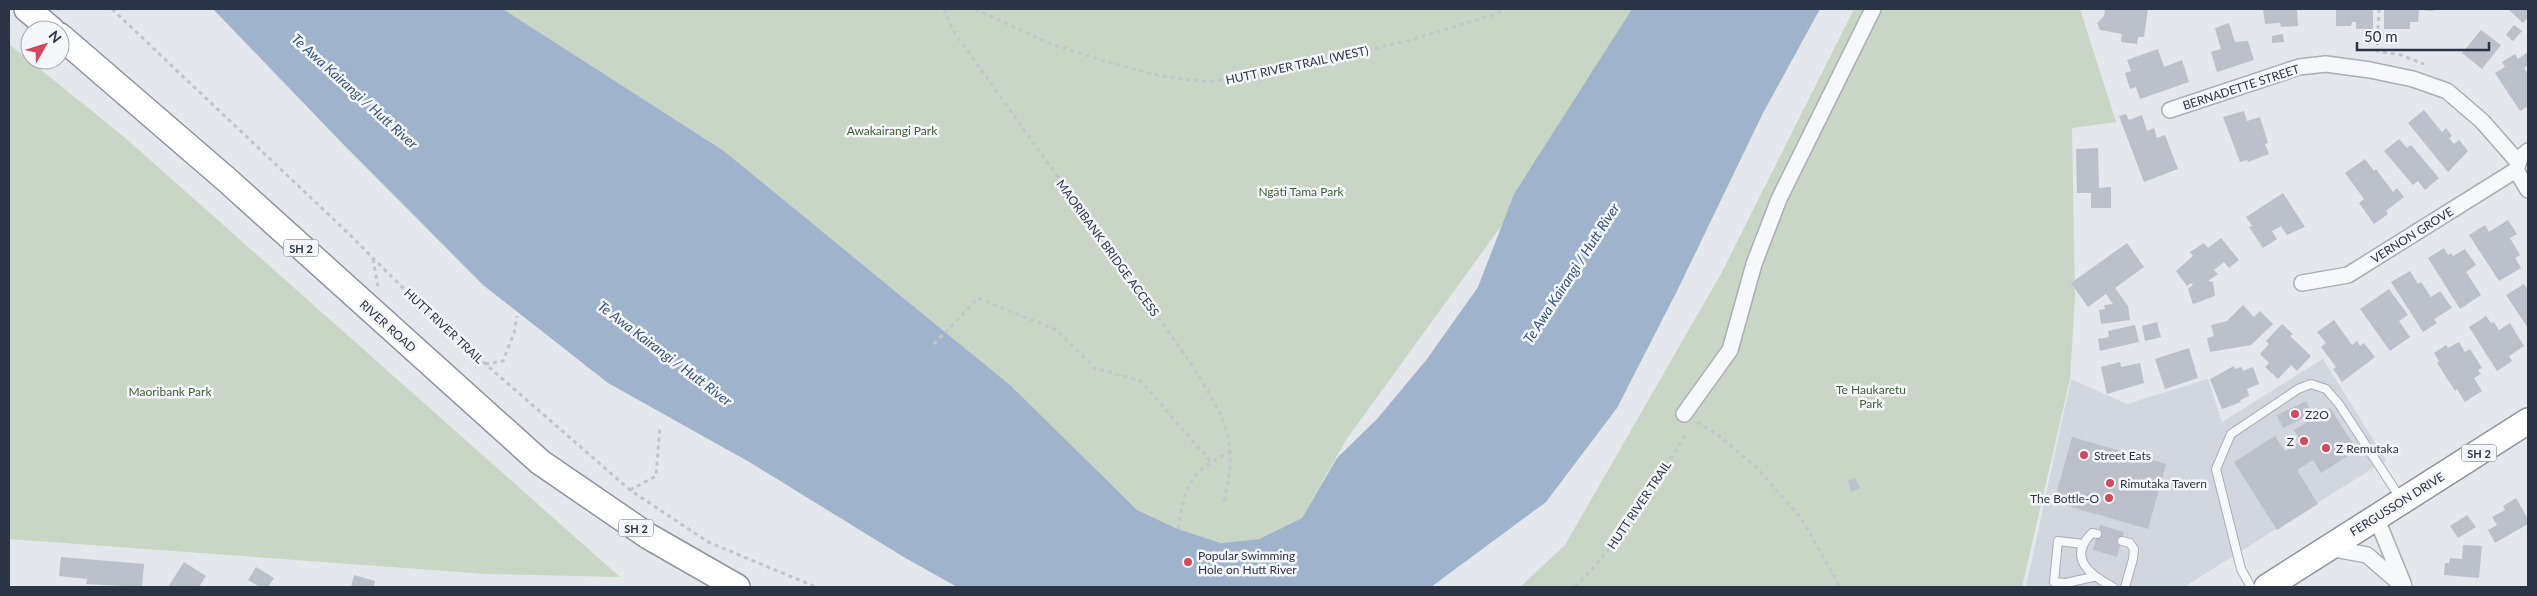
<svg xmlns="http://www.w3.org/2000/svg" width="2537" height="596" viewBox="0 0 2537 596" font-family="Lato,sans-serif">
<rect width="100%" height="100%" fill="#e4e7ec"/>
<!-- built -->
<path fill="#d2d6de" d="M2323,359L2386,460L2184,587H2026L2071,379L2127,404L2208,379L2222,422Z"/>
<!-- green -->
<g fill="#c9d6c5">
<path d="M503,9H1649L1610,76L1346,440L1302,518L1259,539L1221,543L1178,529L1137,510L949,335L724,151Z"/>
<path d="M1854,9H2080L2116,122L2072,128L2075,298L2070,379L2022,587H1520L1565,545L1722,272Z"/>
<path d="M9,44L123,136L620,577L487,574L9,539Z"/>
</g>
<!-- water -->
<path fill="#9fb4cc" d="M213,9H503L724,151L1011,386L1137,510L1178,529L1221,543L1259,539L1302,518L1337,458L1377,419L1427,359L1478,287L1514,194L1632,9H1820L1763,113L1678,289L1617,408L1546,502L1431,587H957L902,556L751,463L608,383L483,285L341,142Z"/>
<!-- building -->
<g fill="#bbc0ca">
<path d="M2105,9H2148L2144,37H2138L2137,44L2121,42L2122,34L2100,30L2097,23L2104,16Z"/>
<path d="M2263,9H2297L2298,26L2281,27L2280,23L2265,24Z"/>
<path d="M2336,9H2373V29H2356V22H2352L2351,26H2336Z"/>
<path d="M2384,9H2433V11L2419,10L2418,22H2410V29H2384Z"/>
<path d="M2508,9H2528V17L2523,23Z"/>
<path d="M2229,23L2235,42L2248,41L2254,60L2217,72L2211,52L2221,49L2215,28Z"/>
<path d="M2514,25L2522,31L2513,41L2506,35Z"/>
<path d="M2481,30L2501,45L2482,69L2462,53Z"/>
<path d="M2283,34L2284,42L2272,43V36Z"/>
<path d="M2158,49L2164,67L2182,60L2189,82L2140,99L2136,87L2130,89L2125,73L2131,71L2127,60Z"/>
<path d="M2528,52V65L2524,68L2528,74V106L2520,111L2495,73L2505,67L2502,62L2515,54L2518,59Z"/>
<path d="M2424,110L2442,132L2446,128L2452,136L2449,138L2454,144L2459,140L2468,151L2448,172L2408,123Z"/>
<path d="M2244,111L2247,121L2260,117L2268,143L2265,144L2269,154L2248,162L2247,160L2240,162L2223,117Z"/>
<path d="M2126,114L2129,120L2142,115L2147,131L2154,128L2157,138L2165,135L2178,169L2144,182L2119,116Z"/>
<path d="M2399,139L2407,148L2411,145L2439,178L2425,190L2418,181L2413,185L2384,151Z"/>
<path d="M2098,148L2099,188L2111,187V208H2091V193H2077L2076,149Z"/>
<path d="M2365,159L2374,171L2376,169L2393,192L2397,188L2404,197L2386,211L2388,214L2374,224L2359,203L2364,199L2345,173Z"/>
<path d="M2283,193L2305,227L2287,235L2281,226L2272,231L2277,239L2263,248L2249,227L2252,226L2246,217Z"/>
<path d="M2508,220L2517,234L2510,238L2520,255L2515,258L2521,268L2499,281L2469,235L2485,225L2489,232Z"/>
<path d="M2221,238L2239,260L2229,268L2224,262L2214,270L2218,274L2208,281L2213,282L2215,296L2193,304L2188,289L2193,285L2191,283L2187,286L2176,271L2193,256L2190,252L2204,243L2208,248Z"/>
<path d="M2127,243L2144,267L2115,288L2128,306L2130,320L2101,324L2099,310L2105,309L2104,305L2113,304L2106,294L2088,307L2071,283Z"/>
<path d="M2444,248L2448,255L2451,253L2453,256L2465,249L2476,265L2466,272L2481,295L2460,309L2428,258Z"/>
<path d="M2410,271L2418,284L2421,282L2431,297L2440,291L2452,308L2434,319L2437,323L2423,332L2391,282Z"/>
<path d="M2524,284L2528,290V328L2506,295Z"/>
<path d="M2389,289L2408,315L2399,321L2410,337L2390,351L2360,309Z"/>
<path d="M2243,305L2254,317L2260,311L2273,324L2251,345L2210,352L2207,338L2214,336L2211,325L2227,321Z"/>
<path d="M2486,316L2491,323L2494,322L2499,330L2510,323L2524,346L2509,356L2512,361L2497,371L2469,327Z"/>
<path d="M2334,320L2352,345L2357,341L2360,346L2364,343L2375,357L2342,382L2333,369L2336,367L2321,347L2326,343L2317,332Z"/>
<path d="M2157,322L2161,337L2145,341L2142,326Z"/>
<path d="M2282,324L2293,334L2290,336L2311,356L2297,371L2291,365L2278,379L2265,367L2269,363L2260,354L2269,344L2266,341Z"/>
<path d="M2135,325L2139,342L2100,351L2098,339L2109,337L2108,331Z"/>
<path d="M2459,342L2465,352L2470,349L2482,368L2478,370L2481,374L2474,378L2482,391L2465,402L2457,389L2455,391L2437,363L2439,361L2434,353L2446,345L2448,348Z"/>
<path d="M2189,348L2198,378L2165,389L2155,359Z"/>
<path d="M2120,362L2121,367L2140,363L2144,383L2107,394L2101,367Z"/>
<path d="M2234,366L2235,369L2241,367L2243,371L2253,367L2259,384L2247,389L2249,396L2240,400L2241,402L2222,409L2210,379Z"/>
<path d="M2306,401L2312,414L2283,428L2277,415Z"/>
<path d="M2330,408L2357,450L2321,473L2313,460L2297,470L2318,504L2277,530L2234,462L2275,436L2285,451L2301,441L2294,430Z"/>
<path d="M2072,437L2166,464L2148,529L2054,502Z"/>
<path d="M1855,478L1860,488L1851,492L1848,481Z"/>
<path d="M2516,498L2528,519V524L2495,543L2488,530L2497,525L2492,517L2505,510L2503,506Z"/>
<path d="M2467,515L2476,527L2458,538L2450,526Z"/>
<path d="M2100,525L2124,532L2117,557L2093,550Z"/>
<path d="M2463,545L2482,546L2479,578L2444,575L2445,563H2449L2450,558L2462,559Z"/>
<path d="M61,557L144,564L142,587L86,584L87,579L59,576Z"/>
<path d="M184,562L206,576L199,587H168Z"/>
<path d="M256,567L274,578L268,587H260L248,580Z"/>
<path d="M354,575L375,581L374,587H351Z"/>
</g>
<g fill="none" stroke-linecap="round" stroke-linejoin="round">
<!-- service casing -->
<g stroke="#a9aeb7" stroke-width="10">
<g id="service">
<path d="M2097,534L2092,533C2067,558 2090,575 2113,587"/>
<path d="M2122,541L2130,543L2134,549L2133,559L2125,587"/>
<path d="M2083,544L2058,541L2054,582L2066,583L2093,577"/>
<path d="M2251,587L2241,569L2216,469L2231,434L2298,389L2311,384L2326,389L2339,404L2401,499"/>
</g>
</g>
<!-- minor casing -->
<g stroke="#a9aeb7" stroke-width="18">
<g id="minor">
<path d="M2170,110L2299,67L2326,64L2370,70L2413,79L2447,91L2482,121L2518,162"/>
<path d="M2528,151L2520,158L2516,170L2528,190"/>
<path d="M2302,283L2348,275L2516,170"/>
<path d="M1684,414L1730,350L1754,264L1779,199L1873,9"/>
<path d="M2376,517L2403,583"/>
<path d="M2329,548L2367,555L2404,587"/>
</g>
</g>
<!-- trunk casing -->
<g stroke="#8b94a3" stroke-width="28">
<g id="trunk">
<path d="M27,9L52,30"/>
<path d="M60,36L227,180L540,462L648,536L737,587"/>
<path d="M2267,587L2528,421"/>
</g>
</g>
<!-- path -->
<g stroke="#c2c5cb" stroke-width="3" stroke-dasharray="4 4" stroke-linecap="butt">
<path d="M112,9L348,233L436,321L630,490L708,542L816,587"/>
<path d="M944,9L952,29L1190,362C1223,417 1240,435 1224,501"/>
<path d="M975,9L1051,44L1111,63L1161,76L1208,82L1271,73L1414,39L1493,15L1505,9"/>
<path d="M2379,9L2377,51L2401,55L2424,64"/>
<path d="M373,259L378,287"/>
<path d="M934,344L978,298L1056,330L1095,368L1141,381L1210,461"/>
<path d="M485,364L503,361L514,333L517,316"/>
<path d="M1697,422L1719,436L1755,466L1802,519L1840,587"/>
<path d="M630,490L656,476L660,426"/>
<path d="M1178,529C1186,485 1188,471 1231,452"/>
<path d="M1575,587C1619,543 1651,490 1684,437V430"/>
</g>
<!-- service -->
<use href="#service" stroke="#f7f8fa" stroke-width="8"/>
<!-- minor -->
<use href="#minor" stroke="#f7f8fa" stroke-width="15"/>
<!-- trunk -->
<use href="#trunk" stroke="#fff" stroke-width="25"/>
</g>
<!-- markers -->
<g fill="#d1495b" stroke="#f4f6f9" stroke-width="2">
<circle cx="2295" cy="414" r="5"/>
<circle cx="2304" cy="441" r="5"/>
<circle cx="2326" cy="448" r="5"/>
<circle cx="2084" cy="455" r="5"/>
<circle cx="2110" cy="483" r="5"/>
<circle cx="2109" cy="498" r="5"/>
<circle cx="1188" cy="562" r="5"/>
</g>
<g text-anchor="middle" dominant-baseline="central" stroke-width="5" stroke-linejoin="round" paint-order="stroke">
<!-- shield labels -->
<g fill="#f4f6f9" stroke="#676e7b" stroke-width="1">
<rect x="283.5" y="239.5" width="35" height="17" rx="4"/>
<rect x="2461.5" y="444.5" width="35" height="17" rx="4"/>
<rect x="618.5" y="519.5" width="35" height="17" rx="4"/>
</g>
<g font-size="11" font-weight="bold" fill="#2b3445">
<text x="301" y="248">SH 2</text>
<text x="2479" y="453">SH 2</text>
<text x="636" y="528">SH 2</text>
</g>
<!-- street labels -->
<g font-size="12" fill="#2b3445" stroke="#f4f6f9">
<text transform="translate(1297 65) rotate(-12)">HUTT RIVER TRAIL (WEST)</text>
<text transform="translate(2241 87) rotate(-18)">BERNADETTE STREET</text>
<text transform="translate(2412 235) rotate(-32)">VERNON GROVE</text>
<text transform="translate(1108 248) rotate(54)">MAORIBANK BRIDGE ACCESS</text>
<text transform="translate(388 326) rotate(42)">RIVER ROAD</text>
<text transform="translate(444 326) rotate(43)">HUTT RIVER TRAIL</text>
<text transform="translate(2397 504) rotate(-32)">FERGUSSON DRIVE</text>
<text transform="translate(1639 505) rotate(-56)">HUTT RIVER TRAIL</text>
</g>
<!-- park labels -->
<g font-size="12" fill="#3f6138" stroke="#f4f6f9">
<text x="892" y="130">Awakairangi Park</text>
<text x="1301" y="191">Ngāti Tama Park</text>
<text x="1871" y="389">Te Haukaretu<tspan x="1871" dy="14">Park</tspan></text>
<text x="170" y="391">Maoribank Park</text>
</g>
<!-- poi labels -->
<g font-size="12" fill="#2b3445" stroke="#f4f6f9" text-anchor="start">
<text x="2305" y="414">Z2O</text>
<text x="2294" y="441" text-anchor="end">Z</text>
<text x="2336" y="448">Z Remutaka</text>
<text x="2094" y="455">Street Eats</text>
<text x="2120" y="483">Rimutaka Tavern</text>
<text x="2099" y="498" text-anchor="end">The Bottle-O</text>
<text x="1198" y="555">Popular Swimming<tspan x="1198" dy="14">Hole on Hutt River</tspan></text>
</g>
<!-- water labels -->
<g font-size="14" font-style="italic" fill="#34527a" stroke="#f4f6f9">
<text transform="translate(355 91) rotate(42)">Te Awa Kairangi / Hutt River</text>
<text transform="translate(1571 273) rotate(-57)">Te Awa Kairangi / Hutt River</text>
<text transform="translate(665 353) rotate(37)">Te Awa Kairangi / Hutt River</text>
</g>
</g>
<!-- border -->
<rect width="2537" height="596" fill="none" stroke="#2b3445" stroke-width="20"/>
<!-- north arrow -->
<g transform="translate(45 45) rotate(51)"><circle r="24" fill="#f4f6f9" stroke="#a4a8b1"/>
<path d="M0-4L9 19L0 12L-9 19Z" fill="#d1495b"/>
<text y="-8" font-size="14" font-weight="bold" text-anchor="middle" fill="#2b3445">N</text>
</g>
<!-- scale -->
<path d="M2357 42v8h132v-8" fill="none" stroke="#2b3445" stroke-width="2.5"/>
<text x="2364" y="42" font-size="15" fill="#2b3445" stroke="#f4f6f9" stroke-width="4" paint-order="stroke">50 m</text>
</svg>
